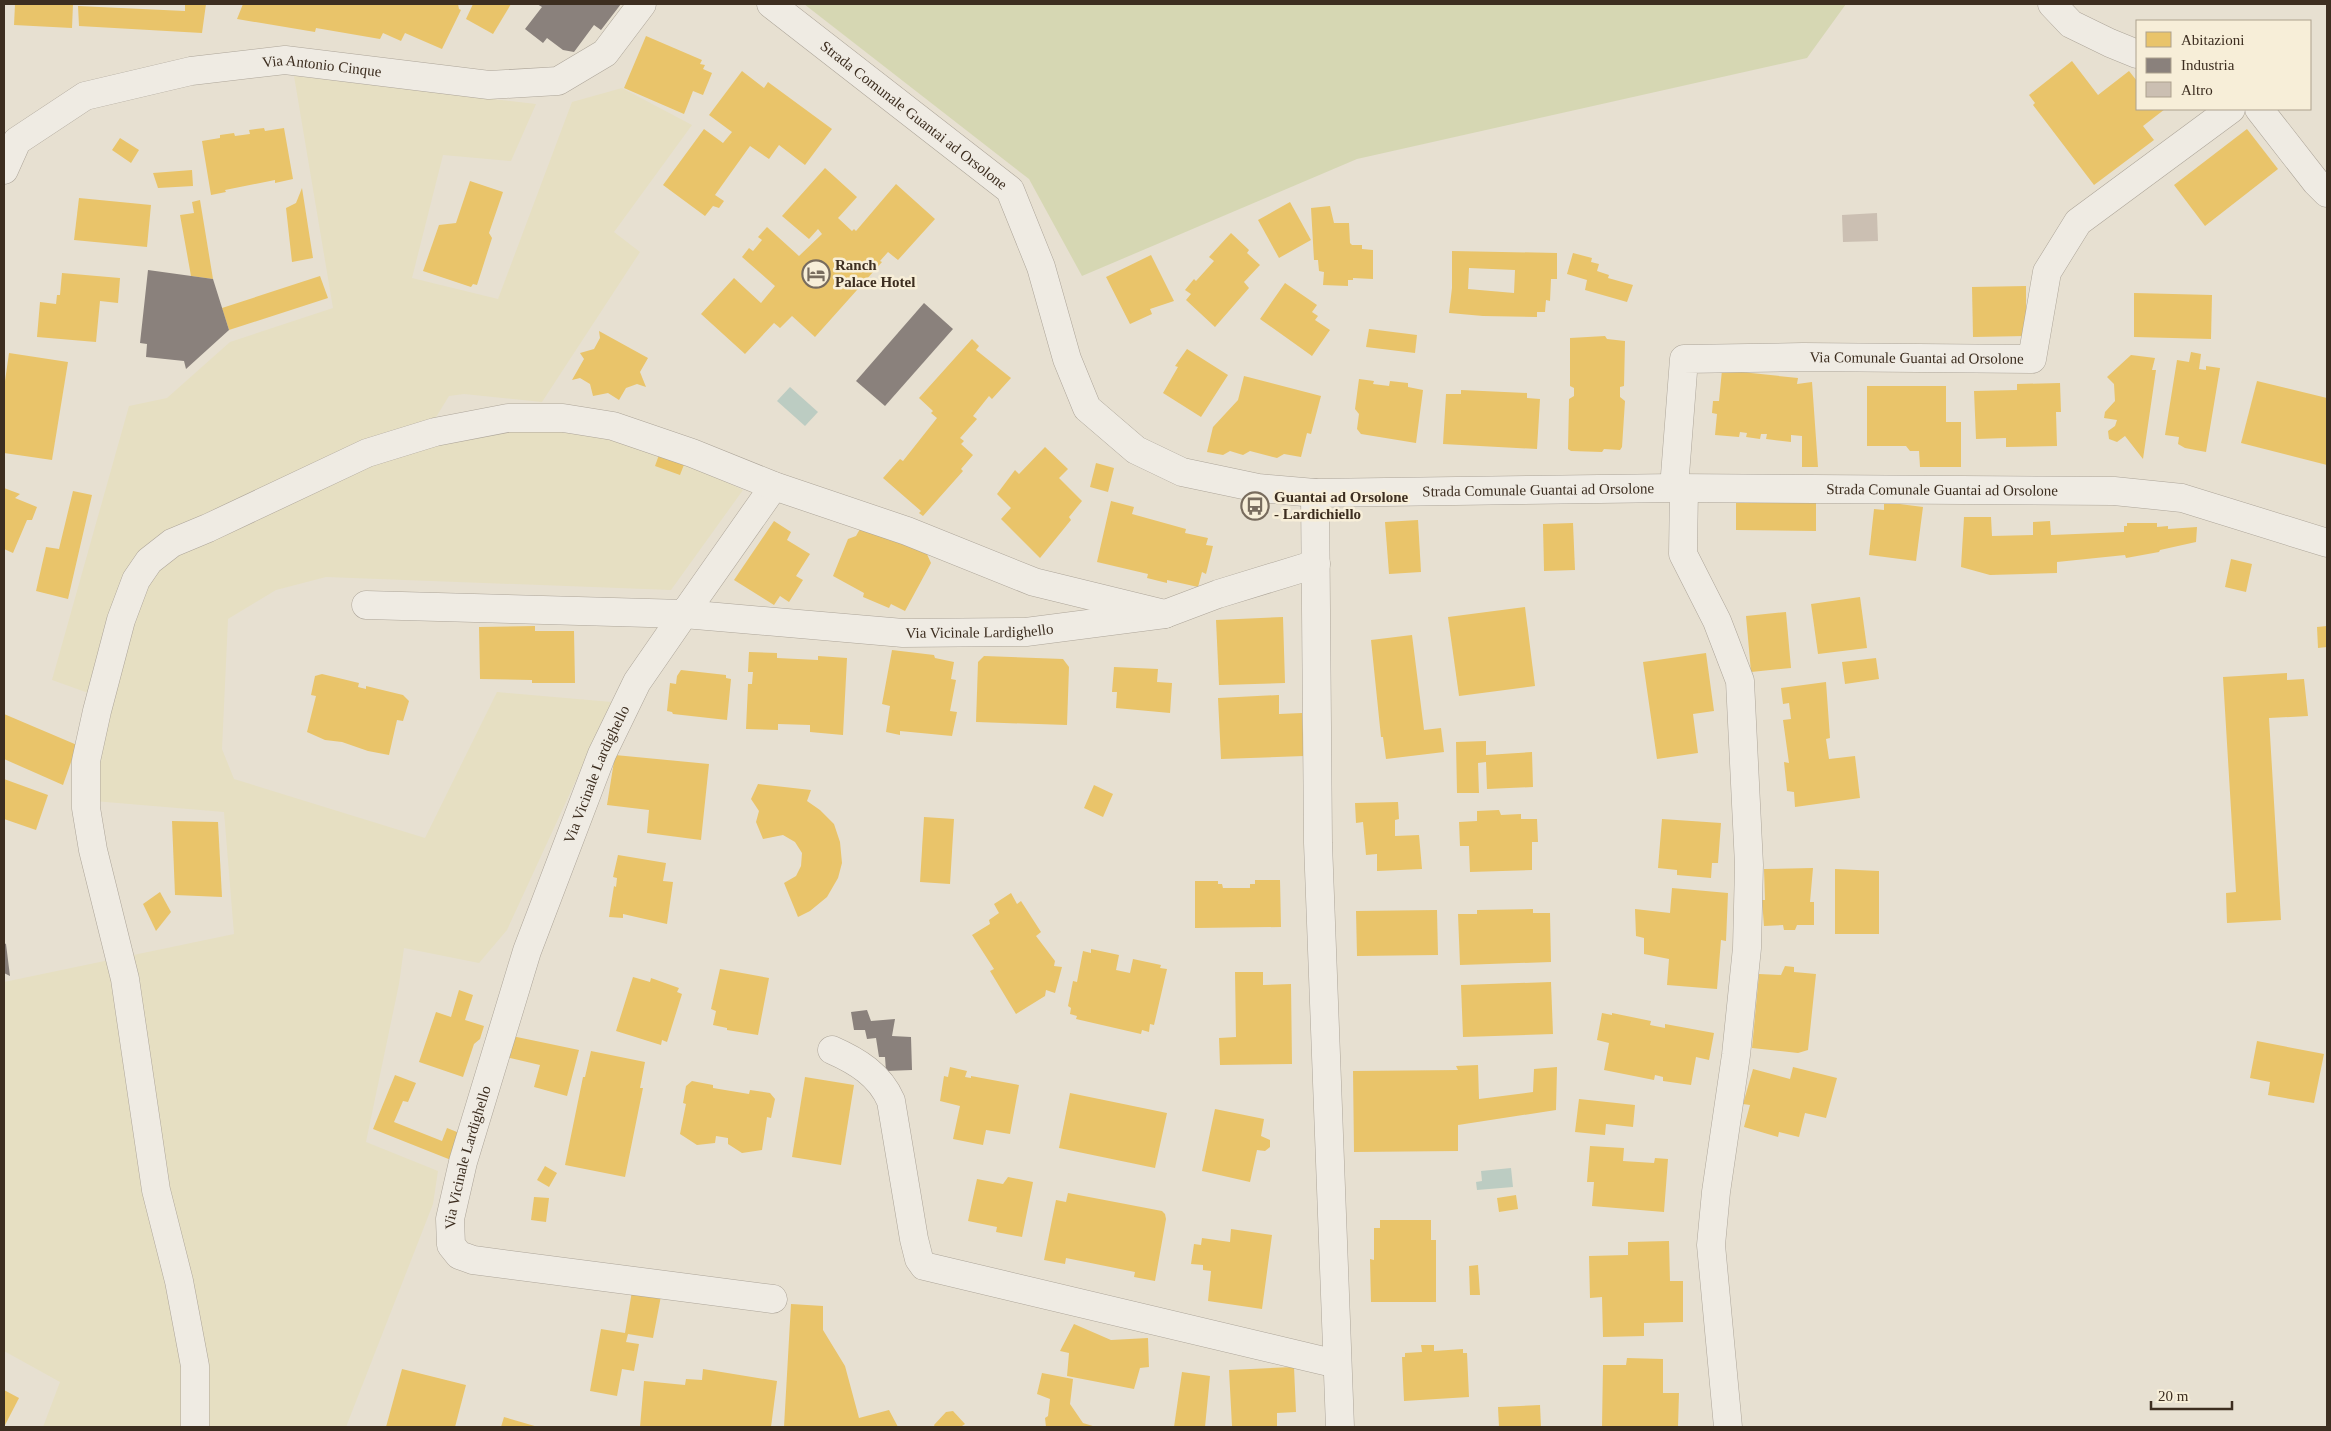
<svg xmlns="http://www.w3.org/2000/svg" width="2331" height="1431" viewBox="0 0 2331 1431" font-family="Georgia,serif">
<rect width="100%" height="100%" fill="#e7e0d1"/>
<!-- farmland -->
<g fill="#e6dfc2">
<path d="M294,76L536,104L511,161L443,155L412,278L498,299L572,102L622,88L692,125L614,232L640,252L542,402L464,394L449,396L433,422L170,537L94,695L52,680L129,406L167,398L230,342L333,308Z"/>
<path d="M506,428L586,431L685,462L743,490L671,590L326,577L276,590L228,619L222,749L234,779L425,838L497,692L612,702L507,930L479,963L404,948L399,984L366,1142L438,1171L433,1204L346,1427H43L60,1382L4,1351V982L234,934L224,812L94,801L91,767L140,586L162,561L387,455Z"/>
</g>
<!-- green -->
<path fill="#d6d7b3" d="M804,4H1846L1807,58L1357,159L1082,276L1029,179Z"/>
<!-- water -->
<g fill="#bcccc2">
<path d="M790,387L818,412L805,426L777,401Z"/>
<path d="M1511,1168L1513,1187L1477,1190L1476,1182L1482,1181L1481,1171Z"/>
</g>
<!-- homes -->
<g fill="#e9c46a" fill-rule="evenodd">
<path d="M15,4H73L72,28L14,25Z"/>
<path d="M185,4H206L202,33L79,26L78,6L185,11Z"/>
<path d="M243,4H458L459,9L461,10L442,49L405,33L401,41L383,33L380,39L316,28L315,32L237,19Z"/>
<path d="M473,4H511L493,34L466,19Z"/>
<path d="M646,36L702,60L700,64L705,65L703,69L712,73L703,95L693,91L684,114L624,88Z"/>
<path d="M2072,61L2098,95L2129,71L2137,81V109H2165L2143,126L2154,140L2094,185L2033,105L2035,103L2029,95Z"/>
<path d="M742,71L764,88L768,82L832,129L805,165L779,145L769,159L750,146L715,195L724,201L719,208L713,206L705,216L663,185L704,129L723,143L732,132L709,115Z"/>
<path d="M264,128L265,131L284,128L293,179L275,183V180L225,190L226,192L211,195L202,141L220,138V135L234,133L235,136L250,134L249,130Z"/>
<path d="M2247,129L2278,169L2205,226L2174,185Z"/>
<path d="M120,138L139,150L131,163L112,150Z"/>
<path d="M825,168L857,197L838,218L852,231L854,229L856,231L896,184L935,219L898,260L888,252L880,261L882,262L815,337L792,316L780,328L774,323L745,354L701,314L734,278L761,303L775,286L742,257L749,248L753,251L762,240L758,237L767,227L799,256L822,234L818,229L809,239L782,216Z"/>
<path d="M192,170L193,186L158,188L153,173Z"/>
<path d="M470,181L503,192L489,233L492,238L477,285L473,284L471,287L423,271L439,225L456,223Z"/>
<path d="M302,188L313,258L292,262L286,208L296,203Z"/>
<path d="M79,198L151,205L147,247L74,240Z"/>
<path d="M200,200L213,279L191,276L180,215L194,213L192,202Z"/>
<path d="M1290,202L1311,240L1279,258L1258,220Z"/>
<path d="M1330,206L1334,223H1349L1350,243L1352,245H1362V249L1373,250V279L1353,278V280H1348V286L1323,285L1324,272L1319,271L1318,260H1314L1311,208Z"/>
<path d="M1231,233L1249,250L1247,253L1260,265L1244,282L1249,288L1215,327L1186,300L1191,294L1185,290L1194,279L1196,281L1214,261L1209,257Z"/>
<path d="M1452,251L1557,253V279H1551L1550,301L1546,300L1545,312H1537V317L1483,316L1449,313L1452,288ZM1469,268L1515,270L1514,293L1468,289Z"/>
<path d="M1573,253L1592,258L1591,262L1599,264L1597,271L1609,275L1608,278L1633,285L1627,302L1585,290L1587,280L1567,274Z"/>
<path d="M1151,255L1174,301L1150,309L1152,314L1130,324L1106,277Z"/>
<path d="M62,273L120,278L118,303L100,301L96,342L37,337L40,302L56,304L57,295H60Z"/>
<path d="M320,276L328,298L229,330L222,308Z"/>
<path d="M1285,283L1317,305L1312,312L1318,316L1315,320L1330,330L1312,356L1260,319Z"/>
<path d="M2026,286V336L1973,337L1972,287Z"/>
<path d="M2134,293L2212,295L2211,339L2134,337Z"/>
<path d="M1369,329L1417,335L1415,353L1366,347Z"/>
<path d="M599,331L648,358L640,372L646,387L637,384L626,388L619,400L608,393L593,396L590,384L580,378L572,380L584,359L580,353L594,349L600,338Z"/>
<path d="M1605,336L1607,339L1625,341L1624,386L1620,387V397L1625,401L1622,447L1620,450L1604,449L1602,452L1571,451L1568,449L1569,399L1574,396V388L1570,386V338Z"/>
<path d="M972,339L979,346L976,350L1011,378L992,399L989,396L973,416L977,419L960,438L964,441L961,444L973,455L961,469L963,471L923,516L919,513L921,511L883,478L900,459L903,461L937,418L931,413L933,411L919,398Z"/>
<path d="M1187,349L1228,375L1201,417L1163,393L1178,367L1175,366Z"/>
<path d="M2191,352L2201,354L2199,369L2206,370V366L2220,368L2206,452L2185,448L2178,444L2179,437L2165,435L2177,360L2189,362Z"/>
<path d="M9,353L68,362L52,460L4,453V388Z"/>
<path d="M2131,355L2155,358L2152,370H2156L2143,459L2125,436L2117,442L2109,439L2108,431L2115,426L2117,420L2104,418L2105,412L2115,401L2114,384L2107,377Z"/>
<path d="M1722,370L1798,378L1797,384L1812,382L1818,467H1802V436L1791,435V442L1766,439L1767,434H1761L1760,439L1746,437L1747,433L1740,432L1739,437L1715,435L1717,414L1712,413L1713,401H1719Z"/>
<path d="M1244,376L1321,396L1311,434L1307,433L1301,457L1284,454L1277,458L1250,451L1243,455L1230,451L1223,455L1207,452L1213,427L1238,400Z"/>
<path d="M1359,379L1374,381L1373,384L1389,386L1390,381L1408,383V387L1423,390L1416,443L1361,434L1357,429L1359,414L1355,409Z"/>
<path d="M2257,381L2327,398V465L2241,443Z"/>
<path d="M2060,383L2061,412H2056L2057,446L2006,447V438L1976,439L1974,391L2017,390V384Z"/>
<path d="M1867,386H1946V422H1961V467H1920L1919,451H1910L1906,446H1867Z"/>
<path d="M1461,390L1527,393V398L1540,399L1537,449L1443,444L1446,394H1461Z"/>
<path d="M1045,447L1068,469L1059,478L1082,501L1069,517L1071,520L1040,558L1001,519L1011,508L997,494L1015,470L1019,474Z"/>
<path d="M660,452L685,462L680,475L655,466Z"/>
<path d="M1096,463L1114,468L1108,492L1090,487Z"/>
<path d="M4,488L20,494L15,498L37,507L32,520H27L13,553L4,549Z"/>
<path d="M73,491L92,495L68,599L36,591L46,547L59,549Z"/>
<path d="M1111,501L1134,507L1132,514L1186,529L1185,533L1208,538L1206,545L1213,546L1206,574L1202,572L1198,587L1167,580V583L1147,578L1148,574L1097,562Z"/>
<path d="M1884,502L1923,507L1916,561L1869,555L1874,509L1884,510Z"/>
<path d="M1736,503H1816V531L1736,530Z"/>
<path d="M1964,517H1991L1992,536L2033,535V522L2050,521L2051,535L2124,532V526H2127V523H2157V527L2168,526V529L2197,527L2196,542L2160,550L2159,552L2126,558L2125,555L2057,562V573L1990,575L1961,567Z"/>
<path d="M865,520L926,552L931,563L905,611L891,604L889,608L863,597L864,593L833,576L848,539L856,536Z"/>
<path d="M1418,520L1421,572L1389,574L1385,522Z"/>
<path d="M774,521L791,532L787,540L810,554L796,576L803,580L789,602L780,596L774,605L734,580Z"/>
<path d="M1573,523L1575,570L1544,571L1543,524Z"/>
<path d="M2231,559L2252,564L2246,592L2225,587Z"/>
<path d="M1860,597L1867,648L1818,654L1811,604Z"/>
<path d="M1525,607L1535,686L1459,696L1448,617Z"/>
<path d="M1786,612L1791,668L1751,672L1746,616Z"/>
<path d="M1283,617L1285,683L1219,685L1216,620Z"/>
<path d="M535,626V631H574L575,683H532V680L480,679L479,627Z"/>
<path d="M2327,626V647L2318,648L2317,627Z"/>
<path d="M1412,635L1424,730L1441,728L1444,752L1386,759L1383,737H1381L1371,640Z"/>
<path d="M892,650L934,655L935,658L954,662L951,679L956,680L950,711L957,712L952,736L900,731V735L886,732L890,706L882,704Z"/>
<path d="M749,652L777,653V658L818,660V656L847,658L843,735L810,732V725L778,724V730L746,729L748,684H752L753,672H748Z"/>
<path d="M1706,653L1714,711L1693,714L1698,753L1657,759L1643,662Z"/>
<path d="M984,656L1063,659L1069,667L1067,725L976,722L978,662Z"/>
<path d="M1876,658L1879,679L1845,684L1842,662Z"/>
<path d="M1114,667L1158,669L1157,682L1172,683L1170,713L1116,708L1117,692H1112Z"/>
<path d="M681,670L726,675V678L731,679L727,720L673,714L672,712L667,711L670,683L676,684L677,676Z"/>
<path d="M2287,673V680L2304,679L2308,716L2269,718L2281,920L2227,923L2226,893L2236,892L2223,677Z"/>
<path d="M322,674L359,683L358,687L366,689V686L403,695L409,701L403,721L397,720L389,755L368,751L342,742L325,740L307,732L316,696L311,695L315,676Z"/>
<path d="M1826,682L1830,738L1826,739L1829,759L1855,756L1860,798L1795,807L1794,792L1787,791L1784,762L1789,763L1783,720L1791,719L1789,703L1783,704L1781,688Z"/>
<path d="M1279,695V714L1302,713L1304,756L1221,759L1218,698Z"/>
<path d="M4,714L77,745L63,785L4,759Z"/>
<path d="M1486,741V755L1532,752L1533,787L1487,789L1486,762L1478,763L1479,793H1457L1456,742Z"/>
<path d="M615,755L709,764L701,840L647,833L649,810L607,805Z"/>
<path d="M4,779L48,795L36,830L4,819Z"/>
<path d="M758,784L811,790L807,801L820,810L834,824L840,842L842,863L838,878L827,897L810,911L798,917L784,883L796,876L801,866L802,853L795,842L783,835L763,839L756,822L759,811L751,799Z"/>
<path d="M1094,785L1113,794L1103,817L1084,808Z"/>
<path d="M1398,802L1399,819L1395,820V836L1419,835L1422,869L1377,871V854L1366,855L1363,822L1356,823L1355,803Z"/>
<path d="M1499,810L1501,815L1521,814V819H1537L1538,842H1532V870L1470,872L1469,846H1460L1459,822L1477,821V811Z"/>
<path d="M924,817L954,819L950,884L920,882Z"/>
<path d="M1662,819L1721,823L1718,863H1712L1711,878L1677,875V870L1658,868Z"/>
<path d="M172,821L218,822L222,897L175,895Z"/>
<path d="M618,855L666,863L663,881L673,882L667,924L623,914V918L609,917L614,886L616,887L617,878L613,877Z"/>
<path d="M1813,868L1810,902H1814V925H1797L1795,930H1784L1783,925L1764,926L1762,900H1765L1764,869Z"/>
<path d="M1835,869L1879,871V934H1835Z"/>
<path d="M1255,880H1280L1281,927L1195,928V881H1218V884H1222L1223,888H1250V884H1255Z"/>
<path d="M1672,888L1728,893L1726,941L1721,940L1717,989L1667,985L1669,959L1644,954V938L1636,936L1635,909L1670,913Z"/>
<path d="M160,892L171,912L156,931L143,904Z"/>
<path d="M1011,893L1017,904L1021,901L1041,932L1036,936L1055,961L1054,966L1062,967L1055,993L1046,990L1045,996L1016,1014L990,971L994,969L972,935L990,924L989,920L999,913L994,904Z"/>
<path d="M1533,909V913H1550L1551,962L1460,965L1458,914H1477V910Z"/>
<path d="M1437,910L1438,955L1357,956L1356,911Z"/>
<path d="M1091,949L1119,955L1116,970L1130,973L1133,959L1161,965L1160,968L1167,969L1154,1025L1150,1024L1149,1032L1142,1030L1141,1034L1076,1019L1077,1016L1070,1014L1071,1008L1068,1006L1073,981L1077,982L1083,951L1091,953Z"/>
<path d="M1785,966L1794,967V972L1816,974L1808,1050L1798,1053L1752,1048L1759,974L1781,975Z"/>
<path d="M720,969L769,978L758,1035L727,1030V1028L713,1025L716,1011L711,1009Z"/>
<path d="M1235,972H1263V985L1291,984L1292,1064L1220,1065L1219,1038L1236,1037Z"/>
<path d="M633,977L650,982L651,978L679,988L677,992L682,994L667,1042L662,1040L661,1045L616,1031Z"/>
<path d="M1551,982L1553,1034L1463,1037L1461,985Z"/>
<path d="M459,990L473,995L465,1020L484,1026L480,1039L474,1044L463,1077L419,1062L436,1012L451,1017Z"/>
<path d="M1602,1013L1612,1015V1013L1651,1021L1650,1025L1665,1028V1024L1714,1033L1709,1060L1696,1057L1691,1085L1663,1081V1077L1655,1075L1654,1080L1604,1070L1609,1043L1597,1040Z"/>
<path d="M512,1036L579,1050L567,1096L534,1087L540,1065L506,1057Z"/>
<path d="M2257,1041L2324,1054L2314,1103L2268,1095L2270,1082L2250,1078Z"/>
<path d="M591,1051L645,1062L640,1088H643L625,1177L565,1165L583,1077H585Z"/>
<path d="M1478,1065L1479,1099L1533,1092L1534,1069L1557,1067L1556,1110L1458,1125V1151L1354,1152L1353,1071L1458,1070L1456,1066Z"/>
<path d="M950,1067L967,1071L965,1077L971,1078V1076L1019,1085L1010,1134L986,1130L983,1145L953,1139L960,1106L940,1101L944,1076L948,1077Z"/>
<path d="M1793,1067L1837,1078L1826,1118L1805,1113L1799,1137L1779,1132L1778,1137L1744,1127L1750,1105L1743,1104L1753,1069L1790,1079Z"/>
<path d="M395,1075L416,1083L408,1102L403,1101L394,1122L442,1141L447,1128L462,1134L451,1160L373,1129Z"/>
<path d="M805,1077L854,1085L841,1165L792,1157Z"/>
<path d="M692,1081L713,1085V1088L749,1094L750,1090L770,1093L775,1099L771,1118L767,1117L762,1150L742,1153L728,1144V1138L716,1136L715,1143L697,1145L680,1134L686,1104L683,1103L686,1086Z"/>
<path d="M1070,1093L1167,1113L1155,1168L1059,1148Z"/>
<path d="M1579,1099L1635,1105L1633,1127L1606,1124L1605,1135L1575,1132Z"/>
<path d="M1215,1109L1264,1119L1261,1136L1270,1140V1147L1265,1151L1257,1150L1250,1182L1202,1171Z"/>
<path d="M1590,1146L1624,1148L1623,1161L1654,1163L1655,1158L1668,1159L1664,1212L1592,1206L1594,1182H1587Z"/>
<path d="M545,1166L557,1173L549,1187L537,1180Z"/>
<path d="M1008,1177L1033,1182L1022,1237L996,1232L997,1227L968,1221L977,1179L1003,1184Z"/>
<path d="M1068,1193L1162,1211L1165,1214L1166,1219L1155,1281L1134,1277L1135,1272L1066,1258L1065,1264L1044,1260L1056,1200L1066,1202Z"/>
<path d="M1516,1195L1518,1209L1499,1212L1497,1198Z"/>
<path d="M534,1197L549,1198L546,1222L531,1220Z"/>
<path d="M1380,1220H1431V1240H1436V1302H1371L1370,1259L1374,1260V1228H1380Z"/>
<path d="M1231,1229L1272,1235L1262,1309L1208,1301L1211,1271L1203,1270V1265L1191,1264L1194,1244L1201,1245L1202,1238L1230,1242Z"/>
<path d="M1669,1241L1670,1281H1683V1322L1644,1323V1336L1603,1337L1602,1297L1590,1298L1589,1256L1628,1255V1242Z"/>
<path d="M1478,1265L1480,1295H1470L1469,1266Z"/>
<path d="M632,1291L661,1296L653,1338L628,1334L626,1342L639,1344L634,1371L622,1369L617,1396L590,1391L601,1329L625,1333Z"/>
<path d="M791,1304L823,1306V1330L845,1366L859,1418L889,1410L898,1427H784Z"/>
<path d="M1074,1324L1111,1340L1148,1338L1149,1367L1140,1368L1134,1389L1067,1376L1069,1353L1060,1351Z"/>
<path d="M1421,1345H1434V1351L1463,1349V1353H1467L1469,1397L1404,1401L1402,1357H1405V1353L1422,1352Z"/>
<path d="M1627,1358L1663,1359V1393H1679L1678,1427H1602L1603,1365H1626Z"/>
<path d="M1294,1367L1296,1412L1277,1413V1426L1266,1427L1232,1426L1229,1370Z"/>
<path d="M402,1369L466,1385L455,1427H386Z"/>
<path d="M703,1369L777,1381L771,1427H640L644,1381L685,1385L686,1379L702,1380Z"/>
<path d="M1182,1372L1210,1376L1205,1427H1174Z"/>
<path d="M1042,1373L1073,1379L1070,1404L1083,1423L1096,1427H1046L1045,1418L1048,1416L1050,1399L1037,1394Z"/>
<path d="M4,1390L19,1398L4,1427Z"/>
<path d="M1540,1405L1541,1427H1499L1498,1407Z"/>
<path d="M953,1411L965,1424L962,1426L964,1427H935L934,1425L946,1412Z"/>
<path d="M504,1417L538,1427H501Z"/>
</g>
<!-- industry -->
<g fill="#8a817c">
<path d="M537,4H621L601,30L594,25L574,52L563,50L547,38L543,43L525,29L542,7Z"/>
<path d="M148,270L213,279L229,330L186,369L184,361L146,357L147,344L140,343Z"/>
<path d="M924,303L953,329L885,406L856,381Z"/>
<path d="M4,943L6,944L10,976L4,973Z"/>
<path d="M867,1010L871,1021L895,1019L892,1036L911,1037L912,1070L886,1071L885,1057H879L876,1038L867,1039L865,1030H854L851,1012Z"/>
</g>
<!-- building -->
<path fill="#cbbfb2" d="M1877,213L1878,241L1843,242L1842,215Z"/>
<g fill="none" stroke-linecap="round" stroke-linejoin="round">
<!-- minor casing -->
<g stroke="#ada599" stroke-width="29">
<g id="minor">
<path id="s1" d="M771,4L1010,190L1041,267L1067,359L1087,408L1136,450L1182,472L1258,488L1315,493L1674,488L2114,491L2182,498L2327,543"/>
<path d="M2052,4L2071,24L2110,43L2137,54"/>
<path d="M2259,109L2316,182L2327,193"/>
<path id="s2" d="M4,170L17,141L85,96L191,71L285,60L489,85L558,81L605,53L642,4"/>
<path id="s3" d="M1674,488L1684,359L1803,357L2032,359L2047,272L2078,222L2231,109"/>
<path d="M1684,489L1683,554L1717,621L1740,681L1749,865L1747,948L1736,1055L1716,1192L1711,1245L1728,1427"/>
<path d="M1315,493L1318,843L1340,1427"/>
<path d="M366,605L684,614L774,486"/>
<path d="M832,1050C857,1061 880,1075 891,1101L914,1239L919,1259L924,1266L1337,1364"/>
<path id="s4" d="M773,1299L473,1260L459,1255L451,1245L450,1219L463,1162L527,951L602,754L637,682L684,614L903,633L1026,632L1165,614L1218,594L1316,564"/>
<path d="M195,1427V1366L179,1281L156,1190L125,979L93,850L86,808V761L97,711L121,620L136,580L149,561L172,543L208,528L367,453L435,432L508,418H563L613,426L692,453L774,486L907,531L1034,582L1165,614"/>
</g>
</g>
<!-- minor -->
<use href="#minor" stroke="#efebe3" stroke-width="28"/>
</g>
<!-- icons -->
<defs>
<g id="hotel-ring" transform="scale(1.4375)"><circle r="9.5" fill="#f7eed8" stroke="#786c5e" stroke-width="1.5"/><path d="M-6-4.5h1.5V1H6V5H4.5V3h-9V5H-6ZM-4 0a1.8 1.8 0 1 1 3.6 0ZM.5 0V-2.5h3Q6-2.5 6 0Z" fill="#786c5e"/></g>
<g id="bus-ring" transform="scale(1.4375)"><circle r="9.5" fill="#f7eed8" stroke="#786c5e" stroke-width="1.5"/><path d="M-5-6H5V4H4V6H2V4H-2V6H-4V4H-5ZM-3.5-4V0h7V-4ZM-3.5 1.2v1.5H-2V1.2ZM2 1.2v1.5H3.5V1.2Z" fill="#786c5e"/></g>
</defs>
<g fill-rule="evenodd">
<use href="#hotel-ring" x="816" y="274"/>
<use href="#bus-ring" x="1255" y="506"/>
</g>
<g text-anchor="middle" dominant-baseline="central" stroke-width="5" stroke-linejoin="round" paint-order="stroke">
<!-- street labels -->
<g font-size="15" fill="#3d2e20" stroke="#f7eed8">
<text stroke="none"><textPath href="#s2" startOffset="354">Via Antonio Cinque</textPath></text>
<text stroke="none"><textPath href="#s1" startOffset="181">Strada Comunale Guantai ad Orsolone</textPath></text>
<text stroke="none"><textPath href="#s3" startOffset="362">Via Comunale Guantai ad Orsolone</textPath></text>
<text stroke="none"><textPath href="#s1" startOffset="1008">Strada Comunale Guantai ad Orsolone</textPath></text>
<text stroke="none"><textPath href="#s1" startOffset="1412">Strada Comunale Guantai ad Orsolone</textPath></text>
<text stroke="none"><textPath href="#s4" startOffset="1305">Via Vicinale Lardighello</textPath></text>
<text stroke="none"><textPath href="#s4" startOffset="825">Via Vicinale Lardighello</textPath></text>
<text stroke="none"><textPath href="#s4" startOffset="420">Via Vicinale Lardighello</textPath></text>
</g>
<!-- poi labels -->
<g font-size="15" font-weight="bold" fill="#3d2e20" stroke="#f7eed8" text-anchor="start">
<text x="835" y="265">Ranch<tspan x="835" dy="17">Palace Hotel</tspan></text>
<text x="1274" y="497">Guantai ad Orsolone<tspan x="1274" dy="17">- Lardichiello</tspan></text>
</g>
</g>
<!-- border -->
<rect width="2331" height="1431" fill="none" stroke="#3d2e20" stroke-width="10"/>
<!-- legend -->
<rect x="2136" y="20" width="175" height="90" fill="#f7eed8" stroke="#ada18e"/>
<rect x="2146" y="32" width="25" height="15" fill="#e9c46a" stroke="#ada18e"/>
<text x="2181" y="45" font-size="15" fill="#3d2e20">Abitazioni</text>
<rect x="2146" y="58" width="25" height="15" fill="#8a817c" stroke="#ada18e"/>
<text x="2181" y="70" font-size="15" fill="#3d2e20">Industria</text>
<rect x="2146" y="82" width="25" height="15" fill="#cbbfb2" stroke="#ada18e"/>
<text x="2181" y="95" font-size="15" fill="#3d2e20">Altro</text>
<!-- scale -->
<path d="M2151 1401v8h81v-8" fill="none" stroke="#3d2e20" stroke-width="2.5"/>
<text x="2158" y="1401" font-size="15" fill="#3d2e20" stroke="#f7eed8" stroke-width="4" paint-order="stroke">20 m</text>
</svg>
